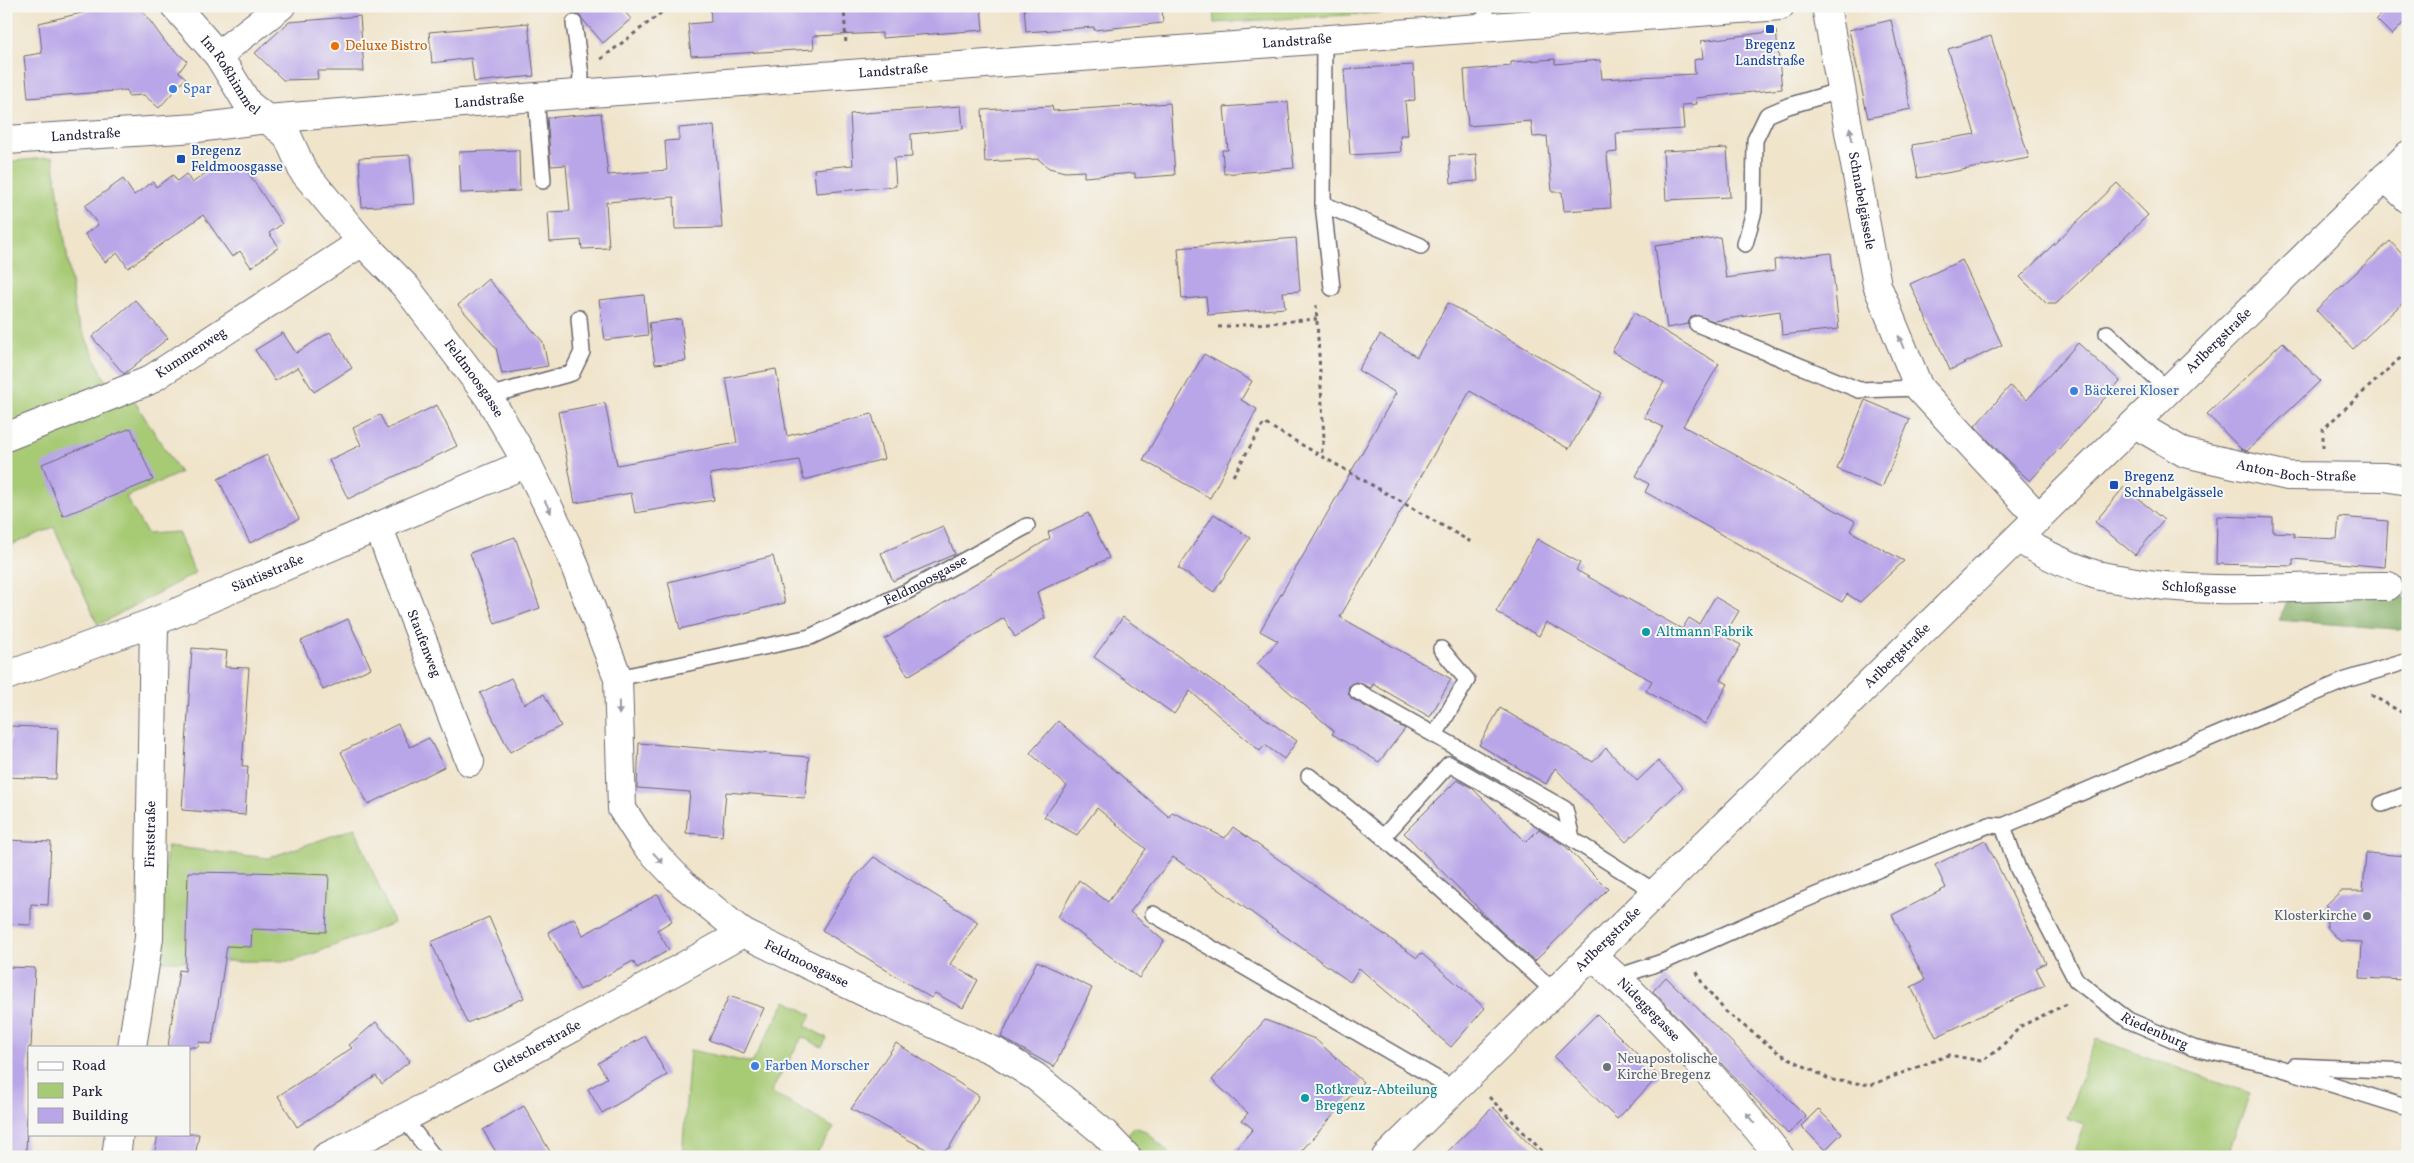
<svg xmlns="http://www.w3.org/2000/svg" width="2414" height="1163" viewBox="0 0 2414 1163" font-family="Vollkorn,serif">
<rect width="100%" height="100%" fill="#f6f6f2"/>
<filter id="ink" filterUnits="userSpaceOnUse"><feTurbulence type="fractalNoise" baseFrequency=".02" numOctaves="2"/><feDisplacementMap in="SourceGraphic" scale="10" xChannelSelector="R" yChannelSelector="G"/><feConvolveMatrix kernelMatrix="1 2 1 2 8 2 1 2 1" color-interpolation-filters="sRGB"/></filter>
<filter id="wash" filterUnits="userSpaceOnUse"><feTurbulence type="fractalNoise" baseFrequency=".0096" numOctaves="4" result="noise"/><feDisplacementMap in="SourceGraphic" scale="20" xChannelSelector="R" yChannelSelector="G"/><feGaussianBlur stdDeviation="1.12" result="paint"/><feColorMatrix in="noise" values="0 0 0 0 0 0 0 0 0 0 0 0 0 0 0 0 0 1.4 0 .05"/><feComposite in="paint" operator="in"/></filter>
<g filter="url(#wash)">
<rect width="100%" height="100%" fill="#f0e4cb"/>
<!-- green -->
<g fill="#a7ca74" stroke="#647658">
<path d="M1213,6H1477V7L1214,23Z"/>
<path d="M53,157L76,317L118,408L133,399L180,473L126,497L147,534L178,532L195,573L98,625L54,527L6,547V162Z"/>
<path d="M355,828L394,923L294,961H157L167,846L268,858Z"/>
<path d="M786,1001L812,1015L805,1026L827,1038L822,1047L802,1037L771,1092L834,1128L816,1154L800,1157H682L690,1050L752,1063Z"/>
<path d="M2096,1039L2250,1093L2227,1157H2094L2075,1150L2084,1124L2067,1118Z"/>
<path d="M1133,1127L1146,1131L1173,1157H1145L1134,1146L1128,1134Z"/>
</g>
<!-- forest -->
<path fill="#85ae66" stroke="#546850" d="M2380,595L2408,598V630L2278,620L2288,601Z"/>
<g id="blocks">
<!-- building -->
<g fill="#b9a6e8">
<path d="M101,6H139L166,43L187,61L179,72L186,78L159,108L144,95L128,96L127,90L28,98L24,56L42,53L39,23L90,11V9Z"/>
<path d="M571,6H620L631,19L603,43Z"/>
<path d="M710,6H981L983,30L882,38V33L813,36L814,49L691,56L688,24L711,22Z"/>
<path d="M1024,6H1162L1163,23L1094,30V27L1026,32Z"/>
<path d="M2388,6H2408V18L2392,35L2376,19Z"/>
<path d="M360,16L364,71H317L318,79L283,80L255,53L289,22Z"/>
<path d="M1891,20L1911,109L1868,118L1849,30Z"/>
<path d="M528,23L534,76L474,82L471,58L432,63L429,32Z"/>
<path d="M1776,31L1782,89L1696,98L1697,104L1682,105L1684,129L1616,133L1617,152L1607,153L1611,208L1564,211L1562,192H1552L1547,136L1533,137L1531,121L1468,126L1464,70L1511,66V62L1555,59V64L1600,60L1602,79L1695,74L1694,60L1703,58L1701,41Z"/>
<path d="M1991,36L2029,158L1918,178L1912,145L1975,134L1948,49Z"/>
<path d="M1413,65L1415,100L1405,101L1408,135H1400L1401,152L1350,155L1344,69Z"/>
<path d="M1288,102L1294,168L1224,174L1222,150H1228L1224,107Z"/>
<path d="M1170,103L1175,175L1135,178V173L1084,177V171L1065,172L1049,168L1038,159L985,162L982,110L1052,106L1053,111Z"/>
<path d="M961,106L963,129L911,134L912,157L894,158L896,186L816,193L814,169L853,165L850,114Z"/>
<path d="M601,113L608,175L667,170L665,141L679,140V128L714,125L722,228L675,229L674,197L606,202L609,248L582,249L581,240L550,242L548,212L570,211L566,165L551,166L547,118Z"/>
<path d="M1727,148L1730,197L1666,200L1663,151Z"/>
<path d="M519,150L520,191L461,193L459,152Z"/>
<path d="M1476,154L1478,181L1451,183L1449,156Z"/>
<path d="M410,155L414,204L362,207L359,158Z"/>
<path d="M220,163L227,173L242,163L282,224L269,233L279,247L251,267L240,251L232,257L203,215L128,268L118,253L105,262L85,234L98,225L85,206L123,179L134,195L153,182L156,187L173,175L177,181L186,174L192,183Z"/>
<path d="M2117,183L2148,215L2056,304H2047L2020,277Z"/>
<path d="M1720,237L1726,278L1775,271L1774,260L1831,253L1839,329L1782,335L1780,311L1714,321L1695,315L1691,317L1688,324L1667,328L1655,246Z"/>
<path d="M1296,238L1300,291L1283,292L1285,308L1208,315L1206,297L1182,299L1178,248Z"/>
<path d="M2390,241L2408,261V298L2353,349L2316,310Z"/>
<path d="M1962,260L2002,345L1950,370L1910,284Z"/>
<path d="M488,279L543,342L548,366L502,374L496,348L458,305Z"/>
<path d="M644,295L648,335L605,340L599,300Z"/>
<path d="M135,300L168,338L124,374L92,337Z"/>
<path d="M1448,303L1602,393L1569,449L1470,391L1340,617L1451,679L1430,717L1373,684L1371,688L1357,682L1349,686L1348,692L1352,699L1405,729L1379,762L1332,734L1334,731L1257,664L1278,641L1260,631L1396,393L1358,370L1380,335L1417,357Z"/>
<path d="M1634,313L1719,364L1683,426L1855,521L1850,531L1904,561L1860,602L1847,594L1842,602L1645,492L1649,484L1636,476L1663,427L1644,417L1664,382L1612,351Z"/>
<path d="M681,319L686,361L655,364L649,323Z"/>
<path d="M330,332L352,368L314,392L298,367L275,381L255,350L283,333L296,353Z"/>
<path d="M2283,342L2320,381L2247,451L2241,449L2207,414Z"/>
<path d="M2078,343L2120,381L2030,481L2008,461L1975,426L2010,386L2027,400Z"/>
<path d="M1204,354L1252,381L1241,400L1257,409L1210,498L1143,460Z"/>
<path d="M776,369L787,436L872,414L884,459L804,480L799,460L710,474L714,500L635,513L631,493L575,503L558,412L605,403L617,465L737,443L726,378Z"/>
<path d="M1865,400L1910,419L1882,488L1837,469Z"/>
<path d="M437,405L457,446L348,499L329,460L361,445L353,428L380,415L387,429Z"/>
<path d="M131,428L153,480L63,516L42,464Z"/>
<path d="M267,455L299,519L250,543L218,479Z"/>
<path d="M2124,487L2164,520L2135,555L2095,522Z"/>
<path d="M1088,513L1109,558L1037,592L1045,618L1015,637L1004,618L908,676L885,639L1050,538L1048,532Z"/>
<path d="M1214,514L1250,538L1214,592L1178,568Z"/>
<path d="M2217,516L2273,518V532L2294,533V537L2337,539L2339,517L2388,521L2385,567L2293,559V566L2216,564Z"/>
<path d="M943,526L955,554L893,581L881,553Z"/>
<path d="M515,537L540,608L495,624L470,553Z"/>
<path d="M1537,539L1580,563L1576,570L1682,629L1689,618L1699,624L1715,597L1739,611L1724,636L1741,645L1721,680L1728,684L1705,724L1646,691L1652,681L1546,622L1539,636L1496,612Z"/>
<path d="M773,556L785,603L680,629L668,582Z"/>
<path d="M1123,617L1297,741L1284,759L1265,745L1260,751L1190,691L1174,714L1094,657Z"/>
<path d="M348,619L371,668L323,690L301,641Z"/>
<path d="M192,648L227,651L225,667L249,668L242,766H248L245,815L182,810Z"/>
<path d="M511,678L524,704L544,694L561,726L510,752L480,693Z"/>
<path d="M1500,708L1593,762L1606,748L1637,781L1658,761L1683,787L1626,842L1555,768L1546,784L1479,745Z"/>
<path d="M1058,721L1169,817L1172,812L1225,838L1233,827L1417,958L1421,953L1485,1008L1451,1047L1359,968L1350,982L1173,857L1130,912L1164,941L1139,978L1058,917L1079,880L1108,902L1146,849L1097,808L1077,835L1044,817L1067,786L1030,753Z"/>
<path d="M398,724L410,747L429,738L444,767L368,804L341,752Z"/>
<path d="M11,726L58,728L56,779L6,777V742H10Z"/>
<path d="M639,743L809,757L805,798L726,792L722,836L686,833L690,792L637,788Z"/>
<path d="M1457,780L1472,788L1526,842L1539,829L1565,846L1608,889L1535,961L1501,931L1404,833Z"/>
<path d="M6,840L51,842L48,905L31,904V925L6,924Z"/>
<path d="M1985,840L2046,963L2036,968L2045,985L1936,1037L1911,987L1925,980L1892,915L1946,888L1935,865Z"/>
<path d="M2366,853L2408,856L2406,980L2360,978L2362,942L2340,941L2327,927L2326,905L2341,891H2363Z"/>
<path d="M874,857L978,922L950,964L978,980L963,1008L935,993L931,998L822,930L854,878Z"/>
<path d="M188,872L254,873V872L329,875L326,932L252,929L251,947L227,946L212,1044L199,1042L198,1047H168L179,970L185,971Z"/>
<path d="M658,894L672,921L657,930L669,950L637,968L633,961L580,990L548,932L574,918L583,935Z"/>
<path d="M489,917L524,998L467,1023L431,942Z"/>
<path d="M1037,961L1092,988L1054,1067L1001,1037Z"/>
<path d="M8,967L35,968L31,1047H29L26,1157H6V984Z"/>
<path d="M1666,977L1806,1116L1788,1134L1653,991Z"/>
<path d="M729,996L764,1008L744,1053L709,1040Z"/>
<path d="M1597,1014L1659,1076L1617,1119L1554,1057Z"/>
<path d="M1265,1020L1315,1039L1363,1082L1296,1157H1229L1253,1129L1242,1120L1248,1113L1212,1080Z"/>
<path d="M376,1022L410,1061L382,1084L376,1076L297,1127L278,1096L352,1048L349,1045Z"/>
<path d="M645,1036L667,1075L602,1113L588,1089L607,1078L598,1063Z"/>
<path d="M896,1043L979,1096L949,1148L935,1154L851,1109Z"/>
<path d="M524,1106L553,1157H499L483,1130Z"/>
<path d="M1493,1107L1542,1157H1442Z"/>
<path d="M1818,1109L1842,1133L1825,1150L1801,1126Z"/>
<path d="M158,1134H199L195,1157H154Z"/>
</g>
</g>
</g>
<g filter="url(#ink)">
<use href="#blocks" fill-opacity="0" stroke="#6a666d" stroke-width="1"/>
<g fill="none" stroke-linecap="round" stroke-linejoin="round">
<!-- lane casing -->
<g stroke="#6a666d" stroke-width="18">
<g id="lane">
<path d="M1485,6L1487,27"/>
<path d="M574,23L581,75L579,95"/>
<path d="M1324,39L1323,204L1332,288"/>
<path d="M536,97L543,181"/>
<path d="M1323,204L1421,246"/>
<path d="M1745,244L1754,211L1755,140L1767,115L1788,106L1842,90"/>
<path d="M1697,324L1859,390L1919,388"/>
<path d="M2107,333L2168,390"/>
<path d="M488,396L572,373L582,352L579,318"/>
<path id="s1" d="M618,678L810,637L908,591L1027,526"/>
<path d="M1357,691L1565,809L1572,838"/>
<path d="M1435,735L1467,680L1441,649"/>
<path d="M1309,776L1383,837L1556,993"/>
<path d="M2382,804L2408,794"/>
<path id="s2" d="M2003,826L2018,869L2076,980L2128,1020L2193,1048L2270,1065L2408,1108"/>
<path d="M1383,837L1449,764L1498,792L1657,893"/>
<path d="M1153,914L1456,1090"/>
<path d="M1617,977L1665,961L1775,912L1965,834L1989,825L2003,826L2346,680L2408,661"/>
<path d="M2294,1066L2408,1071"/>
<path d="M404,1119L434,1157"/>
</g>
</g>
<!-- street casing -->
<g stroke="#6a666d" stroke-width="30">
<g id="street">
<path id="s3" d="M175,6L218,55L248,104L287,135L303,171L362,242L406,287L488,396L527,463L566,543L618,678L622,809L644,843L683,884L743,933L870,995L996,1052L1036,1077L1104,1133L1127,1157"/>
<path id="s4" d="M1826,6L1877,285L1919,388L2039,518"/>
<path d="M218,55L281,6"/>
<path d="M2385,177L2408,199"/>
<path id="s5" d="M2135,424L2185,453L2288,476L2385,477L2408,481"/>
<path id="s6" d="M6,437L148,381L362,242"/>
<path id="s7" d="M378,526L470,762"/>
<path id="s8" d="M2018,539C2041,552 2066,565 2091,573C2101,577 2113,578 2124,580C2211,597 2300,585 2388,586"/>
<path id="s9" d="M6,676L154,622L527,463"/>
<path id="s10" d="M132,1047L149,938L154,622"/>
<path d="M116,1157L119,1134"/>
<path id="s11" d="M326,1157C468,1088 605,1010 743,933"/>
</g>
</g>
<!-- secondary casing -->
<g stroke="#6a666d" stroke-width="30">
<g id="secondary">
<path id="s12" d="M6,140L197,128L267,119L536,97L1780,6"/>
<path id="s13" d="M1592,956C1630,988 1664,1025 1698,1061C1726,1092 1754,1123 1780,1157"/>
</g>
</g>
<!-- primary casing -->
<g stroke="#6a666d" stroke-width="30">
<g id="primary">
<path id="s14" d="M1386,1157L2408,155"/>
</g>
</g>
<!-- path -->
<g stroke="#6a666d" stroke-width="3" stroke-dasharray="4 4" stroke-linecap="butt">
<path d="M844,6L846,46"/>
<path d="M6,22V64"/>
<path d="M601,59L670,6"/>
<path d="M1316,305L1324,438L1321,456"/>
<path d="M1218,327L1317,319"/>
<path d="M2323,448V429L2408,351"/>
<path d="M1233,476L1264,423L1471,542"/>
<path d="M2371,695L2408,716"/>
<path d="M1697,972L1702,983L1726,1012L1779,1053L1831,1080L1871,1085L1949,1055L1981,1061L1997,1051L2021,1026L2069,1003"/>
<path d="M1489,1097L1548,1157"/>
</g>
<!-- lane -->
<use href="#lane" stroke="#fff" stroke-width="15"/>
<!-- street -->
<use href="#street" stroke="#fff" stroke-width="28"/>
<!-- secondary -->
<use href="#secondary" stroke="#fff" stroke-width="28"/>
<!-- primary -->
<use href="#primary" stroke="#fff" stroke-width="28"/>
</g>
<!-- one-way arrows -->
<defs><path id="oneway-solid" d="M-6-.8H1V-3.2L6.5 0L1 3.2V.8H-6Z" transform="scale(1.25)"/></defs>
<g fill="#9c9ca7">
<use href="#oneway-solid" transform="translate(1851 134) rotate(-101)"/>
<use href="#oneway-solid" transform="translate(1901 342) rotate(-112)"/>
<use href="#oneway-solid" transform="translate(548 507) rotate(64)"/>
<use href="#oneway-solid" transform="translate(619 708) rotate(89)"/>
<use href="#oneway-solid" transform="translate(658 858) rotate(47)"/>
<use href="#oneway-solid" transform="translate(1750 1118) rotate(-129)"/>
</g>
</g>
<!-- markers -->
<g fill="#1a4fb4" stroke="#f6f6f2" stroke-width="2">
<rect x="1765" y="24" width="10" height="10" rx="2.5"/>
<rect x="176" y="154" width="10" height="10" rx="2.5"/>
<rect x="2109" y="480" width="10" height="10" rx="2.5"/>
</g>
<circle fill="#e8710a" stroke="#f6f6f2" stroke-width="2" cx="335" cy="46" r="5"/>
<g fill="#3f7fe0" stroke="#f6f6f2" stroke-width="2">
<circle cx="173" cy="89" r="5"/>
<circle cx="2074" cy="391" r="5"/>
<circle cx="755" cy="1066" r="5"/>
</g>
<g fill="#0f9aa8" stroke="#f6f6f2" stroke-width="2">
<circle cx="1646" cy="632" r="5"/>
<circle cx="1305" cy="1098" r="5"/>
</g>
<g fill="#6b7280" stroke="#f6f6f2" stroke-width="2">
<circle cx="2367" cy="916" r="5"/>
<circle cx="1607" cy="1067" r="5"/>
</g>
<g text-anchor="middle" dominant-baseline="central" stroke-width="4" stroke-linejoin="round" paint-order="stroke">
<!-- street labels -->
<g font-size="14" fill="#22223b" stroke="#f6f6f2">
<text stroke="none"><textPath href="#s12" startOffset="1295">Landstraße</textPath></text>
<text stroke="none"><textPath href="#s12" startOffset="890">Landstraße</textPath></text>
<text stroke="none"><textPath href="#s3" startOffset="89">Im Roßhimmel</textPath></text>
<text stroke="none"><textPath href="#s12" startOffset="485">Landstraße</textPath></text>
<text stroke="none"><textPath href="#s12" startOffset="80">Landstraße</textPath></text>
<text stroke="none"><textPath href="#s4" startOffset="198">Schnabelgässele</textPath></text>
<text stroke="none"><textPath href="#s14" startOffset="1166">Arlbergstraße</textPath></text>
<text stroke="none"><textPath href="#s6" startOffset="204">Kummenweg</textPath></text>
<text stroke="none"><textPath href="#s3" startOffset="481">Feldmoosgasse</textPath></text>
<text stroke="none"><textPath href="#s5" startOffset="171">Anton-Boch-Straße</textPath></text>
<text stroke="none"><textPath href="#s9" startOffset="281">Säntisstraße</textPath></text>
<text stroke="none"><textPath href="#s1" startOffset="325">Feldmoosgasse</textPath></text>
<text stroke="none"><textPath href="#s8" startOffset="190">Schloßgasse</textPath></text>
<text stroke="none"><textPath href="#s7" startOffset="126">Staufenweg</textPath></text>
<text stroke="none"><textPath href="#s14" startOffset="716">Arlbergstraße</textPath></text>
<text stroke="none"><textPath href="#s10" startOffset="214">Firststraße</textPath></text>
<text stroke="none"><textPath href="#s14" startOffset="311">Arlbergstraße</textPath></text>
<text stroke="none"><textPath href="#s3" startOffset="1191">Feldmoosgasse</textPath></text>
<text stroke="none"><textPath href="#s13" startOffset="78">Nideggegasse</textPath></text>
<text stroke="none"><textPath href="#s2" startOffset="265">Riedenburg</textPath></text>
<text stroke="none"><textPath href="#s11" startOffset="238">Gletscherstraße</textPath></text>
</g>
<!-- transit labels -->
<g font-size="14" fill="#164399" stroke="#f6f6f2" text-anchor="start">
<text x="1770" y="45" text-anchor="middle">Bregenz<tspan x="1770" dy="16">Landstraße</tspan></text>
<text x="191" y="151">Bregenz<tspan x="191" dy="16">Feldmoosgasse</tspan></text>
<text x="2124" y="477">Bregenz<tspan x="2124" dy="16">Schnabelgässele</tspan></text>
</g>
<!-- food labels -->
<g font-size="14" fill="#c56008" stroke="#f6f6f2" text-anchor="start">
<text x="345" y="46">Deluxe Bistro</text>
</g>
<!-- shop labels -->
<g font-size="14" fill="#366cbe" stroke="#f6f6f2" text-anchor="start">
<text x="183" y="89">Spar</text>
<text x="2084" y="391">Bäckerei Kloser</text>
<text x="765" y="1066">Farben Morscher</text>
</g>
<!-- culture labels -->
<g font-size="14" fill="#0d838f" stroke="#f6f6f2" text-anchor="start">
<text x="1656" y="632">Altmann Fabrik</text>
<text x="1315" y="1090">Rotkreuz-Abteilung<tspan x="1315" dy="16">Bregenz</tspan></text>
</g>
<!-- worship labels -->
<g font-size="14" fill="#5b616d" stroke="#f6f6f2" text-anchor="end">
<text x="2357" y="916">Klosterkirche</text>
<text x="1617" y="1059" text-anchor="start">Neuapostolische<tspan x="1617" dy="16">Kirche Bregenz</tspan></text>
</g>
</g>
<!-- margin -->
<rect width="2414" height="1163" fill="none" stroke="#f6f6f2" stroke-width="25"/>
<!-- legend -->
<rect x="28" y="1046" width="162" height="90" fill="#f6f6f2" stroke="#a1a1a9"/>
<rect x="38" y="1062" width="25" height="8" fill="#ffffff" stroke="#a1a1a9"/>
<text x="72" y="1070" font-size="15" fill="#22223b">Road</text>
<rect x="38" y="1083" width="25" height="15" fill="#a7ca74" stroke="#a1a1a9"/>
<text x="72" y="1096" font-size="15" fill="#22223b">Park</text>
<rect x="38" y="1108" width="25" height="15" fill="#b9a6e8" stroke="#a1a1a9"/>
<text x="72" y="1120" font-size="15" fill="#22223b">Building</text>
</svg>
